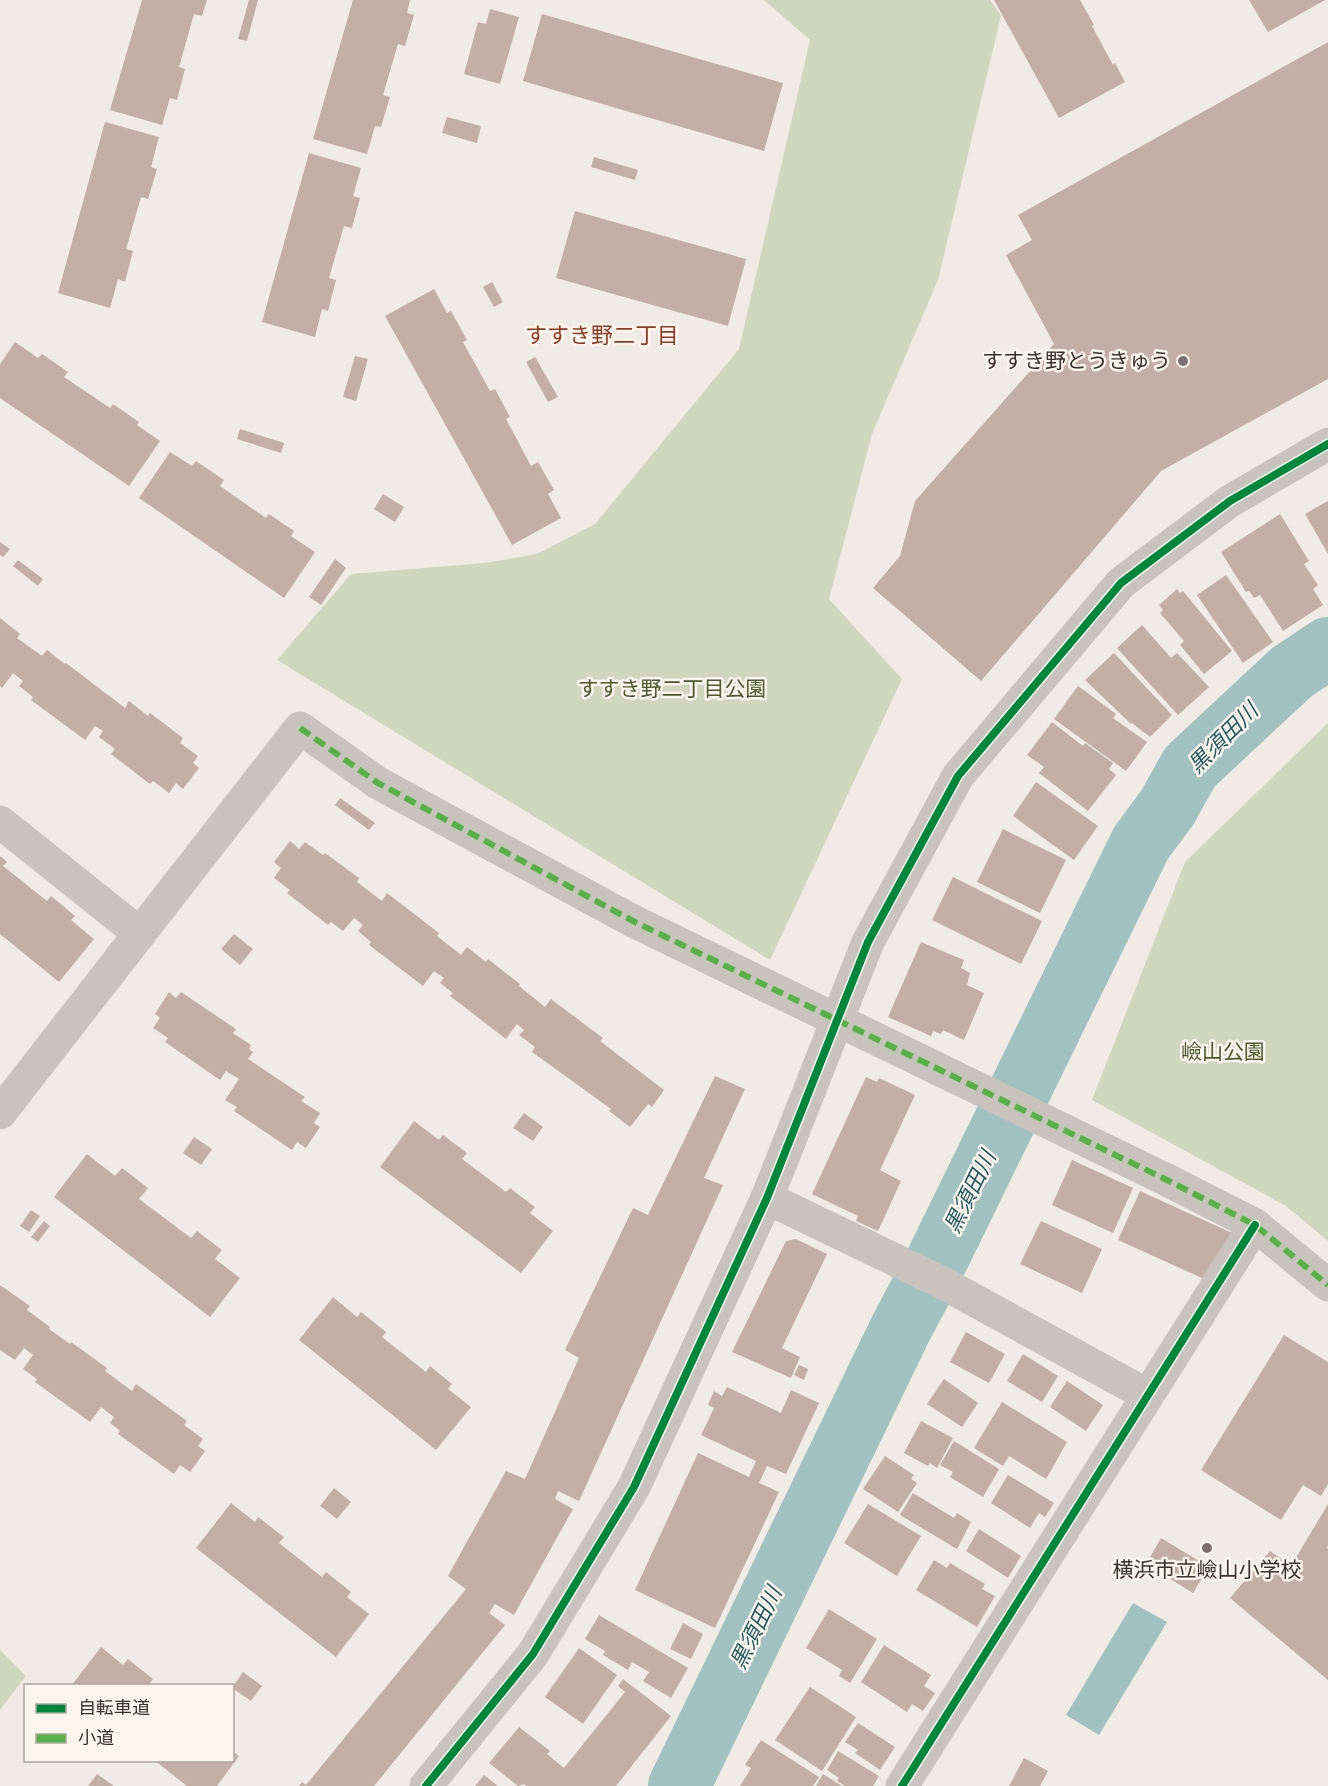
<svg xmlns="http://www.w3.org/2000/svg" width="1328" height="1786" viewBox="0 0 1328 1786" font-family="'Fira Sans','Noto Sans JP',sans-serif">
<rect width="100%" height="100%" fill="#f0ebe5"/>
<!-- green -->
<g fill="#d1d6bf">
<path d="M764,0H990L1001,16L938,280L872,434L829,599L902,679L770,960L277,660L351,574L485,563L537,554L595,524L739,349L810,40Z"/>
<path d="M1328,723V1241L1286,1206L1092,1100L1185,862Z"/>
<path d="M0,1650L26,1676L0,1710Z"/>
</g>
<!-- water -->
<path fill="#a1c2c1" d="M1133,1603L1167,1622L1099,1735L1066,1715Z"/>
<g fill="none" stroke-linecap="round" stroke-linejoin="round">
<!-- river -->
<path stroke="#a1c2c1" stroke-width="62" d="M679,1786L901,1328L934,1266L1141,843L1167,808L1190,767L1292,672L1328,648"/>
</g>
<!-- building -->
<g fill="#c3afa7">
<path d="M142,0H207L202,16L194,14L179,67L185,69L177,100L170,98L162,125L110,110Z"/>
<path d="M249,0H258L247,41L238,39Z"/>
<path d="M353,0H410L407,13L414,15L405,46L398,44L383,95L390,97L381,127L375,126L367,154L313,139Z"/>
<path d="M994,0H1080L1094,25L1092,26L1113,65L1115,63L1125,82L1059,118Z"/>
<path d="M1249,0H1325L1268,32Z"/>
<path d="M490,9L519,17L500,84L464,74L478,22L486,24Z"/>
<path d="M542,14L783,83L764,151L523,81Z"/>
<path d="M1328,42V379L1161,471L981,681L873,588L900,556L915,501L1054,344L1006,255L1032,240L1018,215Z"/>
<path d="M447,117L481,126L477,143L442,133Z"/>
<path d="M105,122L159,137L151,167L157,169L148,199L141,197L126,249L133,251L125,282L118,279L110,308L58,293Z"/>
<path d="M309,153L361,168L353,196L360,198L352,228L344,226L329,278L336,280L328,311L322,309L315,337L262,322Z"/>
<path d="M594,157L638,170L635,180L591,167Z"/>
<path d="M575,211L746,259L728,326L556,278Z"/>
<path d="M492,282L503,302L494,307L483,287Z"/>
<path d="M434,289L447,313L451,311L467,340L463,342L490,391L495,389L510,417L506,419L531,466L538,462L554,490L548,494L561,518L512,545L385,316Z"/>
<path d="M15,342L38,358L42,354L68,372L64,377L110,408L113,404L139,422L137,425L160,441L129,486L0,398V364Z"/>
<path d="M355,356L368,359L356,401L343,397Z"/>
<path d="M535,357L558,397L548,402L526,362Z"/>
<path d="M240,429L284,443L281,453L237,439Z"/>
<path d="M170,452L192,466L196,461L224,480L220,486L266,518L269,514L294,531L291,536L315,552L284,598L139,498Z"/>
<path d="M383,494L404,507L395,522L374,509Z"/>
<path d="M1328,501V554L1305,514Z"/>
<path d="M1280,514L1309,561L1304,564L1318,585L1313,589L1323,605L1283,631L1260,595L1254,598L1249,591L1246,592L1221,552Z"/>
<path d="M0,542L10,549L3,557L0,555Z"/>
<path d="M335,559L346,568L321,605L309,597Z"/>
<path d="M18,560L43,579L38,586L13,566Z"/>
<path d="M1226,575L1273,642L1243,663L1197,595Z"/>
<path d="M1177,589L1180,593L1183,591L1232,651L1204,674L1180,645L1184,641L1160,613L1163,610L1159,605Z"/>
<path d="M0,618L20,634L17,638L42,656L47,650L65,664L66,663L125,708L129,701L148,716L150,713L183,738L180,743L198,756L193,763L199,768L183,789L176,783L169,793L153,781L150,784L111,754L115,749L99,737L103,731L95,726L85,740L31,700L33,697L19,686L23,681L13,673L2,688L0,686Z"/>
<path d="M1142,625L1171,658L1177,653L1209,687L1178,715L1117,648Z"/>
<path d="M1114,653L1172,715L1150,737L1132,723L1131,724L1085,680Z"/>
<path d="M1078,686L1116,714L1113,718L1147,742L1126,771L1054,719Z"/>
<path d="M1052,722L1083,746L1085,743L1113,763L1109,769L1116,775L1088,811L1039,773L1044,767L1027,755Z"/>
<path d="M1036,782L1098,826L1074,860L1013,816Z"/>
<path d="M340,798L375,823L369,830L335,805Z"/>
<path d="M1003,829L1066,860L1040,913L977,882Z"/>
<path d="M290,841L299,849L305,842L323,855L325,853L359,878L357,882L382,901L387,893L439,933L437,936L461,955L467,947L486,962L488,959L520,984L519,986L545,1007L551,999L603,1038L600,1041L664,1090L652,1107L648,1104L630,1127L609,1111L611,1109L532,1052L535,1047L519,1035L524,1030L517,1024L506,1039L450,996L453,993L440,983L444,978L434,971L423,986L369,945L371,942L358,931L363,925L354,918L343,931L331,922L328,925L287,893L290,890L274,878L281,868L274,862Z"/>
<path d="M0,856L7,862L3,866L47,901L51,896L75,916L71,920L94,939L59,982L0,934Z"/>
<path d="M953,877L1042,921L1021,964L932,920Z"/>
<path d="M234,934L253,949L240,965L221,949Z"/>
<path d="M921,942L964,960L961,968L970,973L967,985L984,993L964,1040L943,1030L941,1034L933,1031L931,1036L888,1017Z"/>
<path d="M169,992L176,998L181,992L236,1029L233,1033L251,1045L249,1049L253,1052L248,1059L305,1097L301,1101L320,1113L314,1123L320,1127L306,1148L297,1142L292,1150L234,1111L237,1107L225,1100L239,1079L226,1071L220,1080L165,1042L168,1038L153,1028L160,1018L155,1014Z"/>
<path d="M715,1076L745,1089L704,1178L723,1185L579,1501L558,1491L555,1499L573,1509L514,1615L495,1604L489,1613L505,1625L374,1786H299L302,1782L306,1785L466,1589L448,1576L506,1471L525,1479L579,1358L565,1350L633,1208L648,1215Z"/>
<path d="M866,1077L877,1082L879,1078L915,1095L880,1170L901,1181L878,1231L856,1221L858,1216L812,1194Z"/>
<path d="M524,1113L543,1127L533,1141L513,1128Z"/>
<path d="M414,1121L439,1140L443,1135L467,1153L462,1159L506,1192L510,1188L535,1207L530,1213L553,1231L521,1273L380,1167Z"/>
<path d="M194,1137L212,1149L201,1165L183,1153Z"/>
<path d="M87,1154L115,1176L122,1168L148,1188L139,1199L191,1238L197,1231L222,1250L215,1259L240,1278L210,1317L54,1197Z"/>
<path d="M1072,1160L1133,1188L1113,1233L1052,1205Z"/>
<path d="M1140,1191L1232,1233L1217,1265L1212,1262L1204,1279L1118,1240Z"/>
<path d="M31,1210L40,1216L29,1232L20,1226Z"/>
<path d="M44,1221L50,1226L38,1242L31,1237Z"/>
<path d="M1041,1221L1102,1249L1082,1293L1020,1264Z"/>
<path d="M796,1239L827,1254L782,1348L800,1357L791,1378L732,1352L786,1241Z"/>
<path d="M0,1285L30,1306L27,1310L50,1327L49,1329L70,1344L71,1342L107,1368L105,1371L132,1391L136,1384L187,1421L184,1425L203,1439L198,1446L205,1451L190,1472L180,1465L174,1474L118,1434L120,1431L110,1423L114,1417L101,1407L90,1422L35,1382L37,1379L23,1369L33,1355L24,1348L15,1360L0,1350Z"/>
<path d="M333,1297L357,1317L361,1312L386,1332L382,1337L426,1372L430,1366L452,1384L448,1389L471,1407L436,1450L299,1340Z"/>
<path d="M966,1332L1005,1354L989,1383L950,1362Z"/>
<path d="M1284,1335L1328,1362V1484L1321,1496L1303,1485L1281,1520L1201,1470Z"/>
<path d="M1023,1354L1058,1376L1042,1402L1007,1381Z"/>
<path d="M799,1365L808,1369L804,1380L794,1375Z"/>
<path d="M944,1379L978,1403L962,1427L927,1404Z"/>
<path d="M1067,1381L1103,1405L1086,1431L1050,1407Z"/>
<path d="M727,1387L781,1413L791,1390L819,1403L786,1474L767,1466L759,1483L779,1492L715,1628L635,1590L698,1453L749,1477L756,1461L701,1435L714,1408L708,1405L714,1391L722,1396Z"/>
<path d="M1002,1402L1067,1442L1046,1479L1009,1456L1003,1466L974,1448Z"/>
<path d="M921,1421L953,1438L937,1468L930,1463L928,1466L904,1453Z"/>
<path d="M954,1441L999,1469L983,1497L950,1477L953,1472L940,1465Z"/>
<path d="M885,1456L914,1475L911,1479L917,1483L898,1512L863,1489Z"/>
<path d="M1008,1475L1054,1503L1045,1517L1039,1513L1030,1528L991,1503Z"/>
<path d="M334,1488L351,1502L337,1519L320,1506Z"/>
<path d="M913,1493L954,1518L957,1513L971,1522L957,1549L900,1515Z"/>
<path d="M231,1503L255,1522L258,1517L284,1537L279,1543L322,1577L326,1572L351,1592L347,1597L369,1614L336,1657L196,1548Z"/>
<path d="M868,1504L921,1536L897,1576L844,1543Z"/>
<path d="M1328,1504V1545L1327,1548L1328,1549V1680L1230,1598L1270,1551L1291,1566Z"/>
<path d="M979,1529L1021,1556L1008,1578L966,1551Z"/>
<path d="M1161,1538L1209,1567L1193,1593L1146,1564Z"/>
<path d="M934,1560L947,1568L950,1563L985,1584L982,1589L995,1596L977,1627L916,1590Z"/>
<path d="M829,1609L877,1639L850,1683L839,1676L842,1670L806,1648Z"/>
<path d="M599,1615L688,1668L671,1698L643,1681L649,1672L632,1662L628,1670L603,1655L605,1651L585,1639Z"/>
<path d="M683,1623L703,1634L691,1659L670,1649Z"/>
<path d="M884,1645L931,1675L924,1686L935,1693L923,1711L912,1704L907,1712L861,1682Z"/>
<path d="M101,1647L123,1665L128,1659L153,1679L148,1686H71Z"/>
<path d="M579,1648L617,1675L583,1724L545,1697Z"/>
<path d="M243,1672L262,1686L251,1701L232,1688Z"/>
<path d="M623,1679L671,1716L616,1786H526L524,1784L518,1786L489,1763L519,1727L550,1751L547,1754L564,1768L625,1692L618,1686Z"/>
<path d="M810,1687L856,1717L822,1771L775,1740Z"/>
<path d="M858,1723L895,1747L880,1770L855,1753L858,1750L845,1742Z"/>
<path d="M761,1740L819,1777L813,1786H740L751,1768L745,1765Z"/>
<path d="M232,1751L239,1756L217,1786H187L154,1760H232Z"/>
<path d="M838,1751L879,1776L873,1786H845L837,1781L839,1778L827,1770Z"/>
<path d="M1024,1758L1048,1771L1040,1786H1009Z"/>
<path d="M97,1774L114,1786H88Z"/>
<path d="M823,1774L842,1786H816Z"/>
<path d="M484,1775L498,1786H475Z"/>
</g>
<g fill="none" stroke-linecap="round" stroke-linejoin="round">
<!-- minor -->
<g stroke="#c9c3be" stroke-width="33">
<path d="M0,822L140,934"/>
<path d="M0,1113L300,728L378,783L633,921"/>
<path d="M1169,1181L1255,1225L1328,1285"/>
<path d="M767,1198L943,1283L1147,1395"/>
<path d="M426,1786L533,1654L634,1487L767,1198L868,942L958,776L1121,583L1230,501L1328,444"/>
<path d="M902,1786L1255,1225"/>
</g>
<!-- minor-bridge -->
<path stroke="#c9c3be" stroke-width="33" d="M633,921L1169,1181"/>
<!-- quiet -->
<path stroke="#57b246" stroke-width="6" stroke-dasharray="12 6" stroke-linecap="butt" d="M300,728L378,783L633,921L1169,1181L1255,1225L1328,1285"/>
<!-- cycleway casing -->
<g stroke="#fbf5ee" stroke-width="11">
<g id="cycleway">
<path d="M426,1786L533,1654L634,1487L767,1198L868,942L958,776L1121,583L1230,501L1328,444"/>
<path d="M902,1786L1255,1225"/>
</g>
</g>
<!-- cycleway -->
<use href="#cycleway" stroke="#00873e" stroke-width="8"/>
</g>
<!-- markers -->
<g fill="#7a716c" stroke="#fbf5ee" stroke-width="2">
<circle cx="1183" cy="361" r="6"/>
<circle cx="1207" cy="1548" r="6"/>
</g>
<g text-anchor="middle" dominant-baseline="central" stroke-width="5" stroke-linejoin="round" paint-order="stroke">
<!-- poi labels -->
<g font-size="21" fill="#3b302b" stroke="#fbf5ee" text-anchor="end">
<text x="1171" y="361">すすき野とうきゅう</text>
<text x="1207" y="1570" text-anchor="middle">横浜市立嶮山小学校</text>
</g>
<!-- park labels -->
<g font-size="21" fill="#4a5a2e" stroke="#fbf5ee">
<text x="672" y="689">すすき野二丁目公園</text>
<text x="1223" y="1052">嶮山公園</text>
</g>
<!-- neighbourhood labels -->
<g font-size="22" fill="#8c3b22" stroke="#fbf5ee">
<text x="602" y="335">すすき野二丁目</text>
</g>
<!-- water labels -->
<g font-size="22" font-style="italic" fill="#1f5a5e" stroke="#fbf5ee">
<text transform="translate(1223 738) rotate(-45)">黒須田川</text>
<text transform="translate(970 1192) rotate(-64)">黒須田川</text>
<text transform="translate(756 1628) rotate(-64)">黒須田川</text>
</g>
</g>
<!-- legend -->
<rect x="24" y="1684" width="210" height="78" fill="#fbf5ee" stroke="#aea6a0" stroke-width="1.5"/>
<rect x="36" y="1704" width="30" height="9" fill="#00873e" stroke="#aea6a0" stroke-width="1.5"/>
<text x="78" y="1714" font-size="18" fill="#3b302b">自転車道</text>
<rect x="36" y="1734" width="30" height="9" fill="#57b246" stroke="#aea6a0" stroke-width="1.5"/>
<text x="78" y="1744" font-size="18" fill="#3b302b">小道</text>
</svg>
